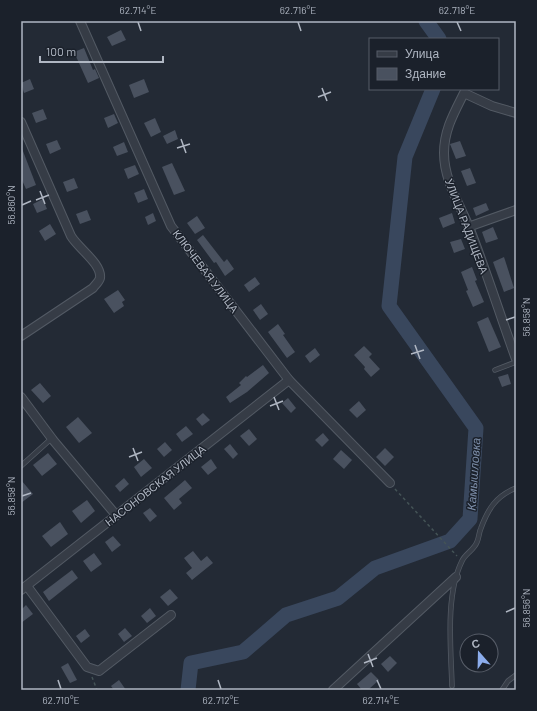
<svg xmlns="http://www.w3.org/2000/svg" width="537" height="711" viewBox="0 0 537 711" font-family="Barlow,sans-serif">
<rect width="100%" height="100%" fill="#232a35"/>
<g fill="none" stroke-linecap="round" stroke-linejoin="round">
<!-- river -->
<g stroke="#39475d" stroke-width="15">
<path d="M426,21L439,39"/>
<path d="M188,690L191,663L243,652L286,615L338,598L375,568L450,541L470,519L476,428L389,306L405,157L433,89"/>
</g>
</g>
<!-- building -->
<g fill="#49515f">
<path d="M121,30L126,40L112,46L107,37Z"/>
<path d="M84,48L93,70L95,69L99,78L88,83L74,52Z"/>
<path d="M30,79L34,89L24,93L21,83Z"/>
<path d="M144,79L149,92L134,98L129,85Z"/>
<path d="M43,109L47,119L36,123L32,113Z"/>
<path d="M114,114L118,123L108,128L104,118Z"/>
<path d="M155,118L161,132L151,137L144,123Z"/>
<path d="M175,130L178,139L167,144L163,136Z"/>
<path d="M57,140L61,149L50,154L46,144Z"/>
<path d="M460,141L466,156L456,159L450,144Z"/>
<path d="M124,142L128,152L117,156L113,147Z"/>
<path d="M21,146L36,185L26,189L21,178Z"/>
<path d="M172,163L185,191L174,195L162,167Z"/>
<path d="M135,165L139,174L128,179L124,169Z"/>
<path d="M470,168L476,183L467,186L461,171Z"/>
<path d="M74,178L78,188L67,192L63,182Z"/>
<path d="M144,189L148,199L138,203L134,193Z"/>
<path d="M43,199L47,209L37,213L33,204Z"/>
<path d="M486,203L489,210L476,216L473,208Z"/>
<path d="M87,210L91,220L80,224L76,214Z"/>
<path d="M153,213L156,221L148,225L145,217Z"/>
<path d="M452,213L455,223L443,228L439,218Z"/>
<path d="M197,216L205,228L195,234L187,223Z"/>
<path d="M50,224L56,234L45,241L39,231Z"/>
<path d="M493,227L498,239L486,243L482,232Z"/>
<path d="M203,235L224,262L227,259L234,269L225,276L216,262L214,263L197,240Z"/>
<path d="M461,239L465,249L454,253L450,242Z"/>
<path d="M504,257L514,288L504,292L493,262Z"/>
<path d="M472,267L477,280L475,281L484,302L473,307L466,291L468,290L461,272Z"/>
<path d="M255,277L260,284L249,292L244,285Z"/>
<path d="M118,290L125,300L122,302L124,306L114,313L104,299Z"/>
<path d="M261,304L268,314L260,320L253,310Z"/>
<path d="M488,317L501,347L489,352L477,322Z"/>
<path d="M278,324L285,334L283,335L295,352L287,358L268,332Z"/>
<path d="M364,346L372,354L369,357L380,369L371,377L364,369L365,367L354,355Z"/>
<path d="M315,348L320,355L310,363L305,356Z"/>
<path d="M263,365L269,373L247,392L230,403L226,397L241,385L239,383L246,376L247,377Z"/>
<path d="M508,374L511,384L502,387L498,377Z"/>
<path d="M40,383L51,396L43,403L31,390Z"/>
<path d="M288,398L296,408L291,413L282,403Z"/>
<path d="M359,401L366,410L357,418L349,410Z"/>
<path d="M203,413L210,420L202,426L196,419Z"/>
<path d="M78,417L92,433L79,443L66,427Z"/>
<path d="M186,426L193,434L182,442L176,434Z"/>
<path d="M249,429L257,439L249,446L240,436Z"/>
<path d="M323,433L329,440L322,447L315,440Z"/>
<path d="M165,442L172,450L164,457L157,449Z"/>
<path d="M230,444L238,454L233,459L224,449Z"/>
<path d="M385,448L394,457L385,466L376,457Z"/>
<path d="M341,450L352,460L344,469L333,459Z"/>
<path d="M48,453L57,464L42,476L33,465Z"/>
<path d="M144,459L152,468L141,477L134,467Z"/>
<path d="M211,459L217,468L208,475L201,467Z"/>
<path d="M124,478L129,484L120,492L115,486Z"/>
<path d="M21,480L33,494L21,503Z"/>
<path d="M185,480L192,488L179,499L182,503L174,510L164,498Z"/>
<path d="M87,500L95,511L81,523L72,511Z"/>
<path d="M150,508L157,516L150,522L143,513Z"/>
<path d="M60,522L68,534L51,547L42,536Z"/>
<path d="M113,536L121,545L112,552L105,542Z"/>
<path d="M193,551L201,561L207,556L213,563L192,580L186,573L192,568L184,558Z"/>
<path d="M94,553L102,564L91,572L83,561Z"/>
<path d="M72,570L78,578L49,601L43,592Z"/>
<path d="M170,589L178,598L168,606L160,597Z"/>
<path d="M26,605L33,614L21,623V610Z"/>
<path d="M150,608L156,616L147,623L141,616Z"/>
<path d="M125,628L132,636L124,642L118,634Z"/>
<path d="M85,629L90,636L81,643L76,636Z"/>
<path d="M390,656L397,663L388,672L381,664Z"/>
<path d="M68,663L77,680L70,683L61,667Z"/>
<path d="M371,672L379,680L368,690H362L357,684Z"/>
<path d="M119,680L126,690H114L111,686Z"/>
</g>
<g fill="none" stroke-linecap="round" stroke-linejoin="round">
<!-- lane casing -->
<g stroke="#535a64" stroke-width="5.5">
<g id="lane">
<path d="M495,370L516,362"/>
<path d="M21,466L52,438"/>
<path d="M452,686C451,649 445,595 462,561C465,554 474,550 477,542C479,538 479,532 481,528C488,509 496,496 516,488"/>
<path d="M502,690L508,681L516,675"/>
</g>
</g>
<!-- street casing -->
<g stroke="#535a64" stroke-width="10">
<g id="street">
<path d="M80,21L171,226L289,380L390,483"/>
<path d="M516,113L492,106L464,93C454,113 444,130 444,153C444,180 459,203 469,227C486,270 500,315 516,359"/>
<path d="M21,122L71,236C78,248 102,264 100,278C99,282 95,285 93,288L21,336"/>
<path d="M468,227L516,210"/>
<path d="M21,397L53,440L116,515"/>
<path d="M27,586L87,667L99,671L171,615"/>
<path d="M21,590L289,380"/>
<path d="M333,690L456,577"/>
</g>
</g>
<!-- path -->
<g stroke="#445356" stroke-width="1.5" stroke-dasharray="3 3" stroke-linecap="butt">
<path d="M395,489L457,556"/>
<path d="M92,677L97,690"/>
</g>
<!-- lane -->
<use href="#lane" stroke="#363c46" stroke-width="4"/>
<!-- street -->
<use href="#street" stroke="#363c46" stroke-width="8"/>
</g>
<!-- ticks -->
<path fill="none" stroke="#b0b7c3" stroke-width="1.5" d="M138,22L141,31M298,22L301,31M457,22L461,31M322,88L327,101M318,97L331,92M181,139L186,153M177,148L190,144M40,191L45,204M36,200L49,195M22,205L31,201M506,320L515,317M415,345L420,359M411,354L424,350M274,397L279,410M270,406L283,401M133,448L138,461M129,457L142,452M22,496L31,493M506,612L515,608M368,654L373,667M364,663L377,658M58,680L61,689M218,680L221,689M377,680L381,689"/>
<g text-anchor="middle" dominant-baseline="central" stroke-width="3" stroke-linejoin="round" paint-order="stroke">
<!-- street labels -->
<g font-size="11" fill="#b0b7c3" stroke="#1b212b">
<text transform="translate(467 226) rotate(69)">УЛИЦА РАДИЩЕВА</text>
<text transform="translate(206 271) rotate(53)">КЛЮЧЕВАЯ УЛИЦА</text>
<text transform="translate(155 485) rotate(-38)">НАСОНОВСКАЯ УЛИЦА</text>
</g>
<!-- water labels -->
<g font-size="12" font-style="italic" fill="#7c8da8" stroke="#1b212b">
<text transform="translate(473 474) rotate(-86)">Камышловка</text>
</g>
</g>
<!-- border -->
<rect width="537" height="711" fill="none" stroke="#1b212b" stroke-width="44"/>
<!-- legend -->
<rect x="369" y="38" width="130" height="52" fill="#1b212b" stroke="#575d68"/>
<rect x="377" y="51" width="20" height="6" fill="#363c46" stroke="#575d68"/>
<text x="405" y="58" font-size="12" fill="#b0b7c3">Улица</text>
<rect x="377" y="68" width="20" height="12" fill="#49515f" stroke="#575d68"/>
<text x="405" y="78" font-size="12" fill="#b0b7c3">Здание</text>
<!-- north arrow -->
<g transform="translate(479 653) rotate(340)"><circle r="19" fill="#1b212b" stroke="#575d68"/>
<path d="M0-3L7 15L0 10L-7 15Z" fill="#8cadec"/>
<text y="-6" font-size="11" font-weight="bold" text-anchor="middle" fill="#b0b7c3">С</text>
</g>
<!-- scale -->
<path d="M40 56v6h123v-6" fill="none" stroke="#b0b7c3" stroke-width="2"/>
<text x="46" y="56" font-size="12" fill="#b0b7c3" stroke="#1b212b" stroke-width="3" paint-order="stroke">100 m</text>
<rect x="22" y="22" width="493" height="667" fill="none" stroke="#b0b7c3" stroke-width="1.5"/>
<g font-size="10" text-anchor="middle" fill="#b0b7c3">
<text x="138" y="14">62.714°E</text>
<text x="298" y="14">62.716°E</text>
<text x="457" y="14">62.718°E</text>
<text transform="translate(11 205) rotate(-90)" y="4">56.860°N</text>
<text transform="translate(526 317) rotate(-90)" y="4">56.858°N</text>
<text transform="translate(11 496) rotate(-90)" y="4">56.858°N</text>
<text transform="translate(526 608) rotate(-90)" y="4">56.856°N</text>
<text x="61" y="704">62.710°E</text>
<text x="221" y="704">62.712°E</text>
<text x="381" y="704">62.714°E</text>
</g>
</svg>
